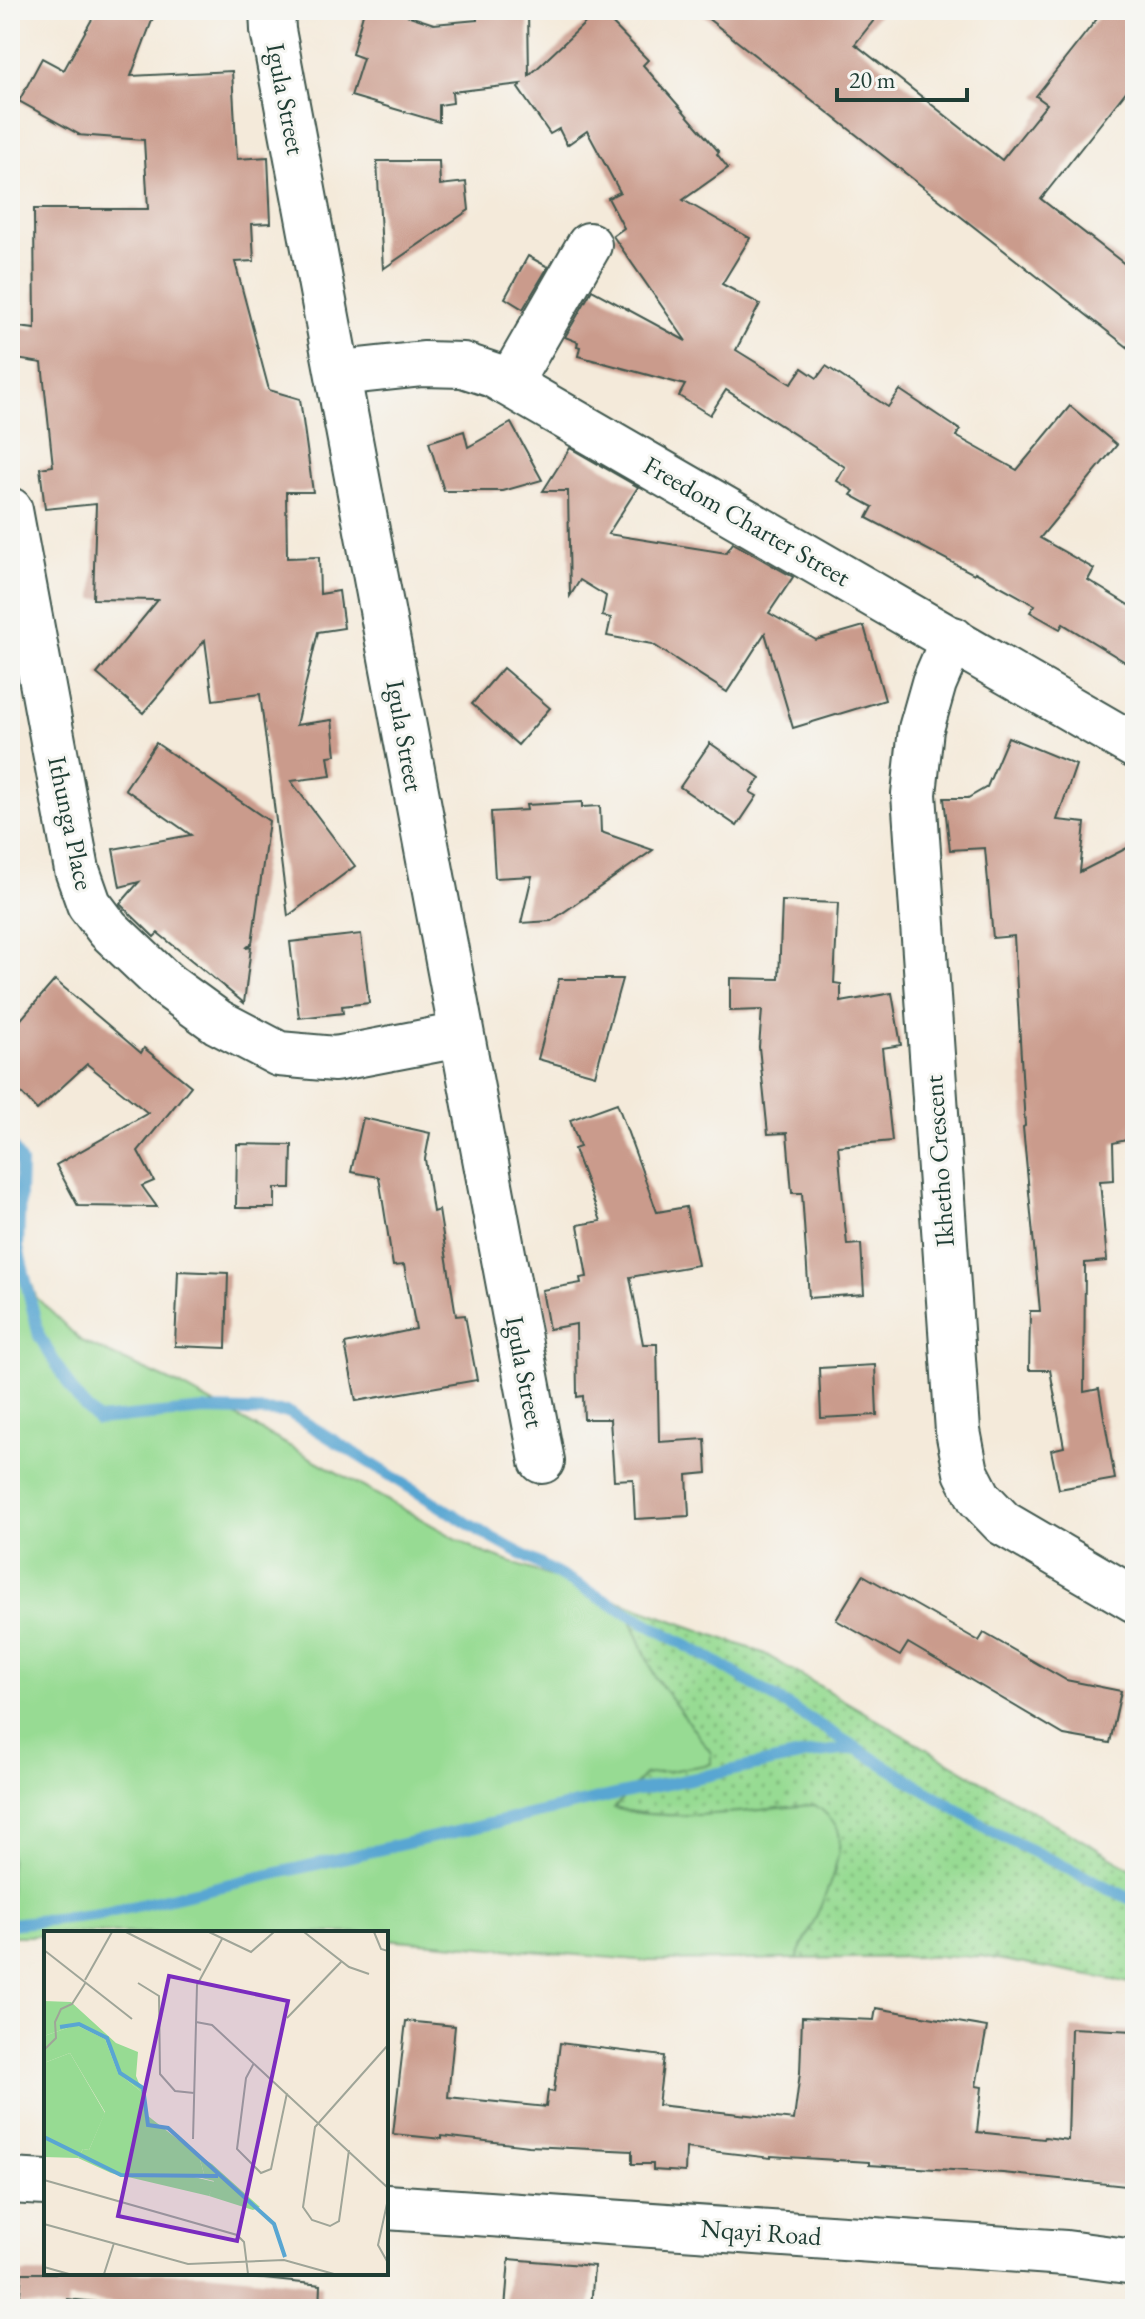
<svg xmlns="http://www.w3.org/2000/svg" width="1145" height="2319" viewBox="0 0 1145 2319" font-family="'EB Garamond',serif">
<defs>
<pattern id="grass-dots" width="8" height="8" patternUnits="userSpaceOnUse" patternTransform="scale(2)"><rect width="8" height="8" fill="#97db93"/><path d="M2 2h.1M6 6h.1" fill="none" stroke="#7bb379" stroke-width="1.8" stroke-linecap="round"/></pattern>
</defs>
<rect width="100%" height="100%" fill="#f6f6f2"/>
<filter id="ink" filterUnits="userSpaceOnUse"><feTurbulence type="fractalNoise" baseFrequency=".0125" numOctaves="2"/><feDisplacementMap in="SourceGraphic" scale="16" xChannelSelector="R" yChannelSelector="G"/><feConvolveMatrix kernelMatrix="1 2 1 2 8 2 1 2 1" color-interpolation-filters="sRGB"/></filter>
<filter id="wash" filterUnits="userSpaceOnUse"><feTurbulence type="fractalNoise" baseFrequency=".006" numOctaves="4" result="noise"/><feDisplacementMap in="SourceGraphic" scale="32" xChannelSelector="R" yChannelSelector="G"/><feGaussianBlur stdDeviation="1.8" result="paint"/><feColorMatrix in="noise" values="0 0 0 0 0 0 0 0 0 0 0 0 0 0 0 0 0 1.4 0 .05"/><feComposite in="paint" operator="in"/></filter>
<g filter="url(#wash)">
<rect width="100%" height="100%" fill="#f4eada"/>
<!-- grass -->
<path fill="url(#grass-dots)" stroke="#5b8c64" stroke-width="2" d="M624,1603L763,1653L1135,1871V1984L980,1956L797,1959L836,1868L815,1805C749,1810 677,1824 613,1808L644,1775L711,1764V1753L655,1677Z"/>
<!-- garden -->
<path fill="#97db93" stroke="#5b8c64" stroke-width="2" d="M10,1214L36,1297L81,1341L181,1386L479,1551L624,1603L655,1677L711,1753V1764L644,1775L614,1808C671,1824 754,1809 815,1805C824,1811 836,1822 839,1833C845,1864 809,1929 797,1959L649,1961L386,1939V1933H46V1936H10Z"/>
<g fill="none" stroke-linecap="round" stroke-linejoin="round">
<!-- stream -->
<g stroke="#59a6d2" stroke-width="12">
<path d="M10,1143L21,1163L18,1248L39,1336L76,1397L97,1420L204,1410L288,1412L485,1534L718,1663L995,1833L1135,1901"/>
<path d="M10,1924L101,1914L615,1795L809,1754L857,1748"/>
</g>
</g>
<g id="blocks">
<!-- building -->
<g fill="#ca9b8c">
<path d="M97,10H156L131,76L232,71L237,159L268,157L271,223L252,224L254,261L235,262L269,390L300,399L313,492H286L287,558L319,557L320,594L339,591L344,628L318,632L296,725L332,720L336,755L328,756L331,776L291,781L355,866L288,916L260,694L213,700L205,640L143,713L97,674L158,600L93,599L96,504L45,509L40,468L53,466L42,363L10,358V326L35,329L34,209H148L144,140L77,135H80L19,101L42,58L64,70Z"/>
<path d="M364,10H391L434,24L477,20V10H528L529,76L599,10L648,60L643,65L719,152L717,154L728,168L683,200L750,238L722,284L760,304L736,350L791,384L802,368L817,378L826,366L888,407L900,390L960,430L956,436L1017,470L1070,406L1117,445L1040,538L1094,569L1088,580L1135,609V668L1063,624L1060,629L1030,612L1035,605L975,572L974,574L867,518L873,507L851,495L854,491L837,481L845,467L726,390L710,415L679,396L685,385L578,356L580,347L577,346L578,342L565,337L592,290L686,341L613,236L624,228L608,198L620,192L587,131L567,145L559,129L550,134L518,88L521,84L452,92L453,103L439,105V122L351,96L363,58L352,54Z"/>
<path d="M697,10H882L855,44L1002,160L1047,104L1036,96L1104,10H1135V80L1041,199L1135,272V353Z"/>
<path d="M377,161H439L440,185L466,182L469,210L383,269Z"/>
<path d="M528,256L548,267L523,309L505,298Z"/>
<path d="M511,423L542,480L503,491H444L429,442L464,431L468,447Z"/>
<path d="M570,448L638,487L608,534L726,553L733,543L793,577L769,613L816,640L864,626L885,700L793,728L765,633L727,692L652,644L607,636L611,618L602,616L606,596L580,580L570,596L568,491H543Z"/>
<path d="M503,668L550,708L518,745L472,704Z"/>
<path d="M1008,737L1076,765L1057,820L1085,823L1080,872L1135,844V1138L1113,1143L1114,1180L1100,1181L1107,1261L1085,1263L1084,1392L1099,1389L1115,1479L1059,1489L1051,1450L1064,1447L1050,1370H1029L1030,1311H1040L1023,1127L1025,1126L1014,936L993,938L985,848L950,850L944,798H968L987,787Z"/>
<path d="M156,743L269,821L252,943L246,948L251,947L244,1003L158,933L154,937L120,904L139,882L120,887L113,849L191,835L125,789Z"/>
<path d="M710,743L760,778L750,792L757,796L737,826L680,787Z"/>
<path d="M582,802V807L600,806L601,832L653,850L551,921L521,923L532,876L495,878L491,812L527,810L526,805Z"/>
<path d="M782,901L838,903L834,983L841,984V1002L892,993L901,1045L882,1048L892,1141L838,1146L847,1245L861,1244L864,1294L809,1298L802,1193H792L787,1133L768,1134L759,1047L762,1010L730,1011V978L779,979Z"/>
<path d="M361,934L369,1003L342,1006L343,1013L299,1018L290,942Z"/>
<path d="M559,979H622L595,1075L538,1059Z"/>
<path d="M55,980L141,1053L144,1048L191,1086L138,1151L154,1181L142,1186L157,1207L78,1206L56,1165L148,1113L87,1064L37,1110L10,1081V1032Z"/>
<path d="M617,1103L657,1212L686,1207L698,1265L630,1277L643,1344H657L659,1442L705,1439L707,1473L687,1475L689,1516L635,1519L633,1479L614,1480L610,1419H584L583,1396L577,1397L576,1324L549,1329L542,1290L581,1283L580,1278L587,1277L578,1225L601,1221L574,1149L580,1147L570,1120Z"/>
<path d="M363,1118L430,1133L425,1159L433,1212L439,1210L456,1316L465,1315L477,1380L356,1401L345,1344L416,1329L404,1265L393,1266L379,1177L351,1172Z"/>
<path d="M237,1144L292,1145L291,1188H275V1208H236Z"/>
<path d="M178,1271L228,1273L226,1348L175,1346Z"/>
<path d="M875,1365L877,1415L821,1418L819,1368Z"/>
<path d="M863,1575L979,1641L984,1633L1066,1680L1121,1691L1110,1743L1064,1735L908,1643L900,1656L836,1620Z"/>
<path d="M876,2008L987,2027L976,2086L982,2087L977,2132L1044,2139L1045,2137L1068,2140L1071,2028L1135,2031V2187L1003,2173L869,2165V2162L771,2156V2158L686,2148L685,2172L653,2170V2164H632V2151L529,2146L442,2136V2139L393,2134L406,2021L455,2026L448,2097L546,2107L548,2091L554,2092L560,2043L664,2056L658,2105L794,2120L800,2073L802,2017L874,2020Z"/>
<path d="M509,2259L594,2266L591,2309H505Z"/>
<path d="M22,2273H206L321,2285L320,2309H165L68,2299L67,2309L19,2304Z"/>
</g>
</g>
</g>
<g filter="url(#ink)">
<use href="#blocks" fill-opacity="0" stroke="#3f574d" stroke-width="2"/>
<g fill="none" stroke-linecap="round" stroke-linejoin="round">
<!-- minor casing -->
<g stroke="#3f574d" stroke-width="48">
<g id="minor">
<path d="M272,10L273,30C366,507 449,985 542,1461"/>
<path d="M340,373L423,364L463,365L493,375L1135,746"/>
<path d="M509,384L589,245"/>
<path d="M10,510L77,870L89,904L108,929L167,985L218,1022L279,1054L335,1059L460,1035"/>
<path d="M953,639L934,683L921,729L914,794L958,1431L966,1472L980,1499L1003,1523L1135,1600"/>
<path d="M10,2181L46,2183"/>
<path d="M386,2207L1066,2253L1135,2262"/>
</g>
</g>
<!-- minor -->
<use href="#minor" stroke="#fff" stroke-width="44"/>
</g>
</g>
<g text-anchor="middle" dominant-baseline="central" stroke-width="6" stroke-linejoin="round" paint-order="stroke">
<!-- street labels -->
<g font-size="26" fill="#1f3d34" stroke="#f6f6f2">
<text transform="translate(286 99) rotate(79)">Igula Street</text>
<text transform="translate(747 521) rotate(30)">Freedom Charter Street</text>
<text transform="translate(405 736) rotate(80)">Igula Street</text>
<text transform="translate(71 823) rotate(78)">Ithunga Place</text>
<text transform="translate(939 1161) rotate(-94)">Ikhetho Crescent</text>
<text transform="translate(525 1372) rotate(79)">Igula Street</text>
<text transform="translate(761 2232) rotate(4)">Nqayi Road</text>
</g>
</g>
<!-- overview -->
<g transform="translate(44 1931)">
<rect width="344" height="344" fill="#f4eada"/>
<path d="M0,70L27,71L72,112L94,121L92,145L99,162L74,142L61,108L32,94L0,105ZM26,122L61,182L45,219L39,218L34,227L0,226V132ZM155,225L168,233L216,276L209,279L165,265L170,250L149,245L160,243Z" fill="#97db93"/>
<path d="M32,94L61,108L74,142L99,162L104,185L155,225L160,243L150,246L171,251L165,265L67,242L34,227L39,218L45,219L61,181L26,122L0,132V105Z" fill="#97db93"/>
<path fill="none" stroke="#59a6d2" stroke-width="4" d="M16,96L35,93L63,107L76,142L99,157L104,194L124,197L230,293L241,326M0,206L77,244L174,245"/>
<path fill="none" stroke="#9fa598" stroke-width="2" d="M82,1L157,39M165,1L207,21L230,1M260,1L305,36L325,43M330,1L337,18L344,20M0,19L88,88M41,49L68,1M94,52L115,65L116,143L131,160L150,162M243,87L297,31M152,91L168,94L344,257M0,119L12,107L11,91L17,78L28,73L42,51M210,132L202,147L193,218L217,242L227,238L243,162M149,208L153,54L178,8M305,219L295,290L286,295L268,289L259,276L271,196L344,114M0,249L193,304L200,311L204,343M344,268L334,314L344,332M0,293L144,333L240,329L290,343M0,336L25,343M60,343L70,312"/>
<path fill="#7b2cbf" fill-opacity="0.15" stroke="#7b2cbf" stroke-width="4" d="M125,45L244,70L193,310L74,285Z"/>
<rect width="344" height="344" fill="none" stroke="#1f3d34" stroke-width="4"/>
</g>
<!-- margin -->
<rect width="1145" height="2319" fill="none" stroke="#f6f6f2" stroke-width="40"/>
<!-- scale -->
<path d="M837 88v12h130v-12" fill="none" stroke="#1f3d34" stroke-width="4"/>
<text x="849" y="88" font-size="24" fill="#1f3d34" stroke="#f6f6f2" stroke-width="6" paint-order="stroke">20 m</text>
</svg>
